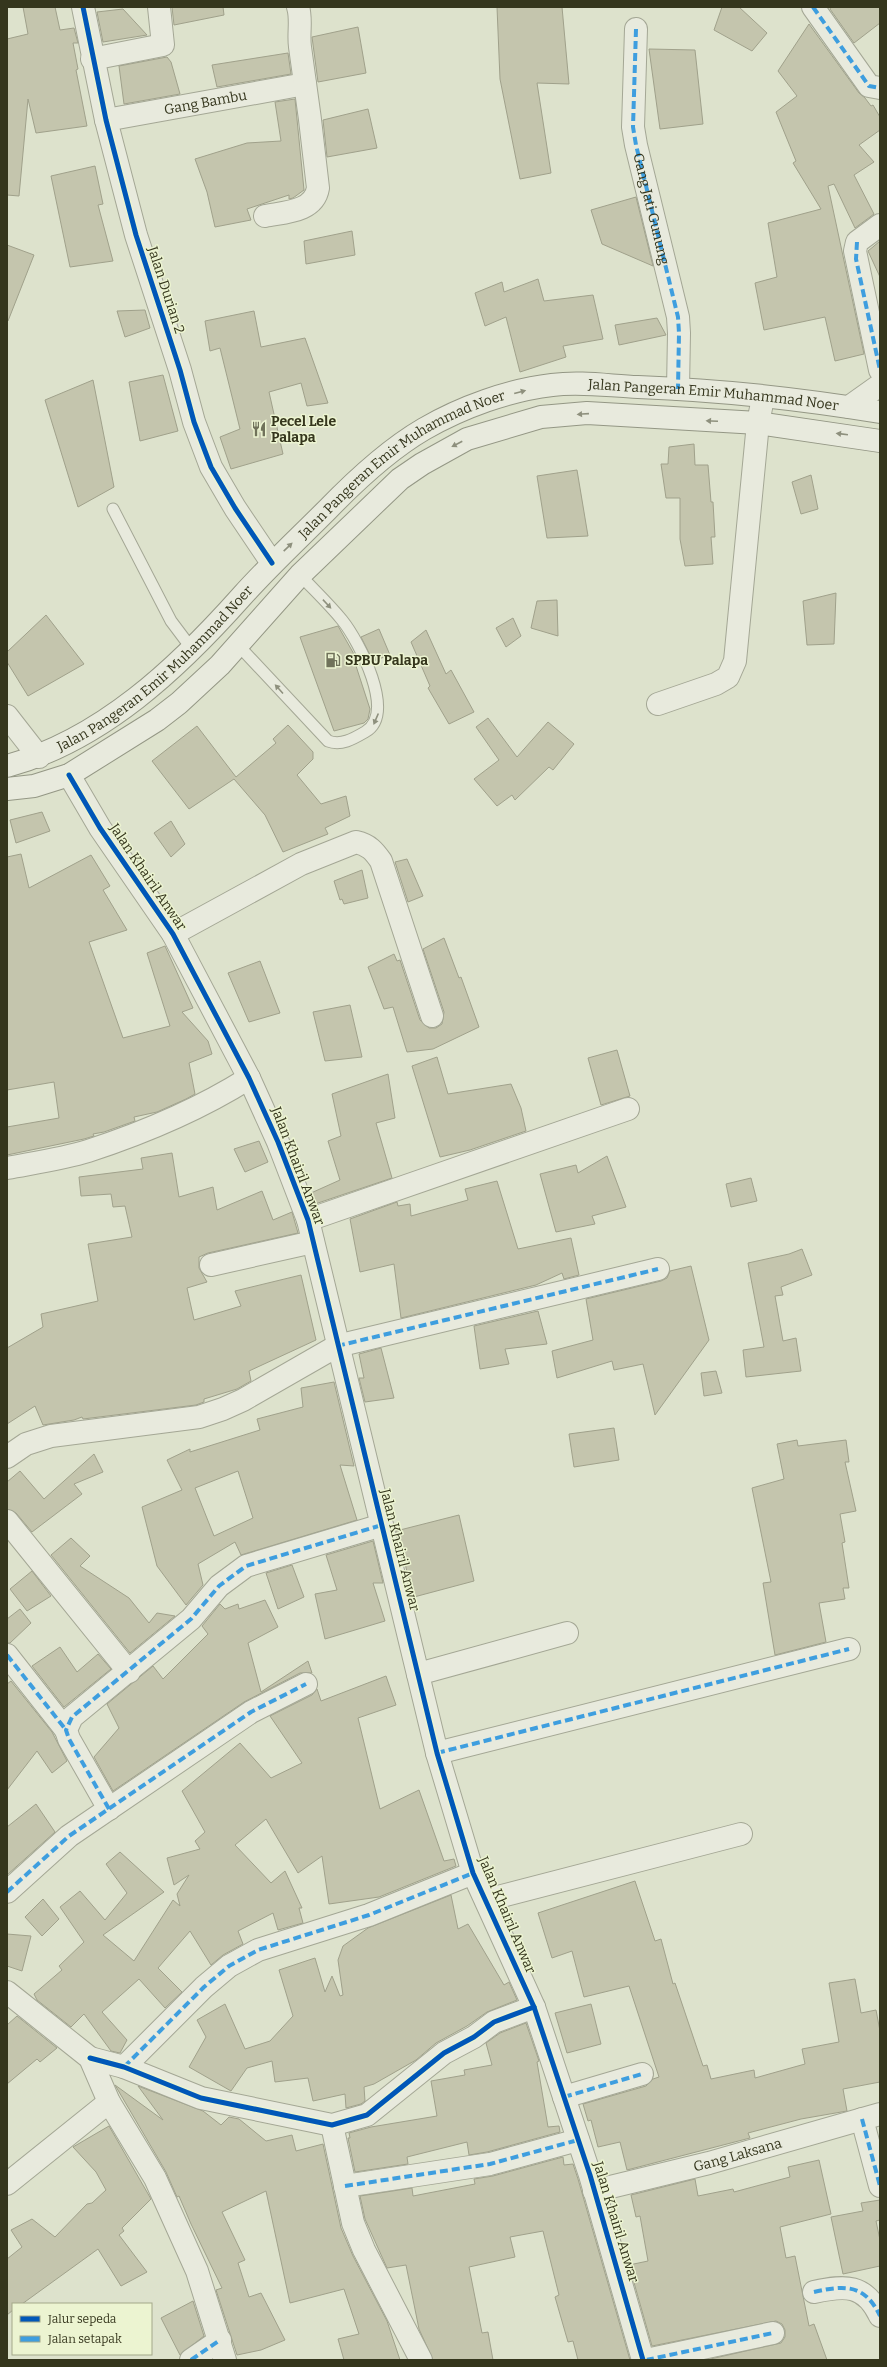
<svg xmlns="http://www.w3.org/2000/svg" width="887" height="2367" viewBox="0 0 887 2367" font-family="Bitter,serif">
<rect width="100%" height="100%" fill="#dde2cc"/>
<!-- building -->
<g fill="#c4c5ad" stroke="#a0a18b" fill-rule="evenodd">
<path d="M23,7H55L60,30L74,28L78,43H73L78,69L76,70L87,126L36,133L28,99L19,196L7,195V39L28,34Z"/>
<path d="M172,7H223L224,15L174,25Z"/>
<path d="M497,7H562L569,84L537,83L551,173L520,179L500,79Z"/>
<path d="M722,7H739L767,33L752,51L714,30Z"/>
<path d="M831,7H880V23L854,43L830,9Z"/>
<path d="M123,9L147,35L103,42L97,12Z"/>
<path d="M809,24L859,93L865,98L871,106L873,105L880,117V130L859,145L874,162L854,175L874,214L855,228L834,184L828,186L864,354L835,361L825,317L764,330L755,283L777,277L768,223L821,209L793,163L796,161L776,112L797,96L778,71Z"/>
<path d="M358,27L366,73L318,82L312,37Z"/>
<path d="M649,49L695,50L703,124L660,129Z"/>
<path d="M288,53L291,74L217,87L212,65Z"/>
<path d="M167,57L171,62L180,94L124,104L119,66Z"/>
<path d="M295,99L304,190L293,198L289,199V195L247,209L251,220L215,227L207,192L195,159L247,143L281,141L275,102Z"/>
<path d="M368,109L377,148L327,157L323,120Z"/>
<path d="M95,166L103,204L98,205L113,261L70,267L51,176Z"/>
<path d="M636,197L653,266L602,244L591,210Z"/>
<path d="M352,231L355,255L306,264L304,241Z"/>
<path d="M880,241V277L868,251Z"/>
<path d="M7,245L34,255L8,321H7Z"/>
<path d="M538,279L544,301L593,295L603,339L563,346L566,357L520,372L506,317L485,326L475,293L502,282L504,292Z"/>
<path d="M145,310L150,328L125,337L117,311Z"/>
<path d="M254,311L261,347L305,338L328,403L307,406L301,383L269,392L283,454L231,469L220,437L240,429L220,348L210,351L205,321Z"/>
<path d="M657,318L666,335L619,345L615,325Z"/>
<path d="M163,375L178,431L140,441L129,382Z"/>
<path d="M93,380L114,487L78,507L45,400Z"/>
<path d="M694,444L695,465H708L711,502H713L715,537H711L713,564L685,566L680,539V498H666L661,464H668L669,447Z"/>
<path d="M577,470L588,536L547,538L537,476Z"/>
<path d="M811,475L818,509L801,514L792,482Z"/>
<path d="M836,593L834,644L807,645L803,601Z"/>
<path d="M557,600L558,636L531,628L537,601Z"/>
<path d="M46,615L84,664L28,696L7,662V652Z"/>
<path d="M513,618L521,636L506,647L496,628Z"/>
<path d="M338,626L359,663L360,665L356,666L370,709L368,719L364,723L334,731L300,637Z"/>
<path d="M379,629L390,655L373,661L361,637Z"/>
<path d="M426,630L446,674L451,670L474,712L449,724L428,688L430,686L411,642Z"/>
<path d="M488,718L517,757L548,722L574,744L553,770L549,767L515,800L512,795L497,806L474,779L499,760L476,727Z"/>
<path d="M288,725L313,752V759L297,775L321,804L346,796L350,816L325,828L328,834L283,852L265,815L234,779L189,809L152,761L197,726L236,777L276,743L273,739Z"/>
<path d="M42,812L50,831L16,843L10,820Z"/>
<path d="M171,821L185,844L171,857L154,833Z"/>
<path d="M21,854L29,888L91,855L110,886L103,890L127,930L89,942L123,1038L170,1026L147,953L165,946L193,1008L182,1012L208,1041L212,1054L189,1063L195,1094L186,1099L157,1112L134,1117L135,1121L104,1132L93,1134L94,1136L84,1139L7,1155V1127L59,1118L54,1082L7,1090V857Z"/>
<path d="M407,859L423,896L408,902L395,862Z"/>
<path d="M362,870L368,898L344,904L342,899L340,900L334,881Z"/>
<path d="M444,938L459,978L461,977L479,1027L433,1049L407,1052L393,1007L384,1009L368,967L394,954L397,961L400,960L420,1020L429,1028H436L442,1024L444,1012L423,949Z"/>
<path d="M260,961L280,1013L249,1022L228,973Z"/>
<path d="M350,1005L362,1057L325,1061L313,1012Z"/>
<path d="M617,1050L630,1096L601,1105L588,1058Z"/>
<path d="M437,1057L448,1094L511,1084L521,1108L526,1131L470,1150L440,1157L412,1066Z"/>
<path d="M388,1074L395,1118L376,1123L392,1178L315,1204L311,1193L340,1180L328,1141L341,1136L332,1094Z"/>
<path d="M259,1141L268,1162L245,1172L234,1149Z"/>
<path d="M172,1153L179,1197L213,1187L217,1210L262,1191L273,1220L292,1212L298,1233L208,1253L199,1257V1268L207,1282L187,1288L194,1320L241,1306L235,1291L301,1275L316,1340L249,1371L251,1381L237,1389L204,1399V1402L196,1405L83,1419L82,1417L74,1420L43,1425L35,1406L7,1424V1348L43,1327L41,1314L98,1301L88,1244L132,1237L125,1206L113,1207L111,1194L81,1196L79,1177L143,1169L141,1158Z"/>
<path d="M607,1156L626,1207L592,1216L595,1224L556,1232L540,1174L576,1165L578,1173Z"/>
<path d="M751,1178L757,1201L731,1207L726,1184Z"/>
<path d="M497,1181L518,1249L571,1238L579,1275L564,1279L562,1273L536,1285L401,1318L394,1264L360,1272L350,1219L397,1202L398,1206L410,1204L411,1216L468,1200L465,1189Z"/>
<path d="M802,1249L812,1275L781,1287L783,1295L775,1296L783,1341L796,1338L801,1371L746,1377L743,1350L764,1347L748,1263L789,1254Z"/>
<path d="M691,1266L709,1340L655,1415L643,1364L614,1370L612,1361L557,1378L552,1351L593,1340L586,1299L661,1281L667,1278L670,1271Z"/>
<path d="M538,1311L547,1344L505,1349L509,1364L480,1369L474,1326Z"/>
<path d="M381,1348L394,1398L365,1402L359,1378H364L359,1354Z"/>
<path d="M716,1371L722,1393L704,1396L701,1373Z"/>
<path d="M334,1382L354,1466L340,1465L357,1520L241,1555L235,1542L198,1564L203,1585L186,1605L157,1566L142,1507L182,1490L167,1460L190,1449V1452L260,1430L257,1419L303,1407L301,1388ZM238,1471L253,1518L214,1536L195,1488Z"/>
<path d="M614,1428L619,1460L574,1467L569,1434Z"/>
<path d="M797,1440L798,1446L846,1440L849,1462H845L856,1511L840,1514L845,1542L842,1543L849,1588H843L845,1599L819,1603L826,1642L775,1655L763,1583L771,1582L752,1488L784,1479L777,1444Z"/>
<path d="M94,1454L103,1472L74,1484L82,1494L32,1532L16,1513L7,1509V1482L20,1471L44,1499Z"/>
<path d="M459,1515L474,1581L414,1597L396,1531Z"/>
<path d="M71,1538L90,1556L80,1566L129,1598L149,1623L157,1613L175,1616L130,1653L51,1555Z"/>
<path d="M373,1541L383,1583H373L385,1621L325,1639L315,1594L337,1590L326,1555Z"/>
<path d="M292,1565L304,1597L278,1609L266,1573Z"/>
<path d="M32,1571L51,1596L27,1611L10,1589Z"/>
<path d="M265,1600L278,1627L248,1643L261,1692L308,1661L312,1673H300L244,1702L113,1791L94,1757L119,1728L107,1704L153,1666L163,1679L208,1634L202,1626L220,1604L225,1609L238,1604L239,1609Z"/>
<path d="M20,1609L31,1623L10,1643H7V1619Z"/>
<path d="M60,1647L77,1672L98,1654L111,1669L64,1707L32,1666Z"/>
<path d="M386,1676L396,1705L358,1718L380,1809L419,1790L444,1861L454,1859L456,1866L379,1897L329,1904L322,1856L298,1873L266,1819L235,1845L271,1883L285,1871L302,1908H299L303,1923L278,1930L273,1913L238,1931L243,1944L223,1955L211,1965L190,1931L158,1968L182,1992L165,2008L139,1979L102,2012L127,2040L120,2053L111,2051L84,2014L71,2027L37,2000L34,1994L62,1970L59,1966L84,1942L60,1907L80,1891L105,1920L127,1893L106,1864L120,1852L164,1892L103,1935L134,1961L173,1900L180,1906L177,1894L189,1875L174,1885L167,1858L200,1849L195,1841L205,1832L182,1791L240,1743L271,1778L302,1763L270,1716L312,1695L317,1689L321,1701Z"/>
<path d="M11,1681L52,1732L67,1761L52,1773L37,1751L7,1790V1684Z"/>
<path d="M36,1804L55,1832L7,1875V1827Z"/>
<path d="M635,1881L655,1941L661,1939L673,1984L675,1983L703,2066L707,2065L711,2079L754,2070L755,2078L805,2064L802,2049L839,2042L829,1983L855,1979L861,2013L876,2010L880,2031V2082L843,2089L847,2111L801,2119L748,2133L750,2138L627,2170L620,2142L598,2147L591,2120L588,2121L583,2104L646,2086L653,2079L659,2077L629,1986L584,1997L572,1951L552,1958L538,1913Z"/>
<path d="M451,1895L458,1929L468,1924L504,1985L509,1982L517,2000L487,2012L467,2026L436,2043L416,2060L374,2084L364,2087L365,2101L361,2104L346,2108L345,2094L313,2101L308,2078L275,2082L272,2061L247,2068L231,2091L189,2067L206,2037L197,2020L225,2004L245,2049L270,2041L293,2016L279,1970L315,1958L325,1992L332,1976L340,1996L343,1995L338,1960L343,1946L368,1928Z"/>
<path d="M43,1899L59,1919L42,1936L25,1917Z"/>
<path d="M7,1934L31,1936L22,1971L7,1966Z"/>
<path d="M591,2004L601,2044L567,2053L555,2013Z"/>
<path d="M17,2016L57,2048L40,2062L37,2059L7,2084V2025Z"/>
<path d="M526,2023L539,2061L537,2062L548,2127L559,2126L560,2132L487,2152L469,2155L467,2142L407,2157L408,2164L355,2172L348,2138H350L349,2133L371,2127L437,2116L431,2081L465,2075L464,2070L492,2065L486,2043L500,2033Z"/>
<path d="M115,2085L163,2120L138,2086L203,2111L221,2125L229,2117L239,2119L266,2141L292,2135L296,2151L323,2144L341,2228L353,2256L387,2321L400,2360H344L338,2339L359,2334L344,2289L290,2303L266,2191L222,2212L245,2260L238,2263L249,2297L261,2293L285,2340L261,2350L237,2355L216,2290L222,2288L191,2224L179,2196L177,2197L166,2172Z"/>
<path d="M109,2126L151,2199L122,2228L124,2231L119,2235L147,2272L121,2286L98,2249L22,2304H13V2310L7,2315V2259L22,2247L11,2230L32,2219L55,2237L87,2204L92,2203L106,2190L96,2172L73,2147Z"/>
<path d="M563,2157L564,2165L573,2164L578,2179L630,2360H578L573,2341L568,2342L555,2297L559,2295L543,2231L510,2237L515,2257L469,2267L482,2333L488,2332L493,2360H433L419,2329L406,2265L387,2268L365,2219L360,2196L412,2188L413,2196L475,2184L474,2179L493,2176Z"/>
<path d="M819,2160L831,2214L780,2227L786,2258L795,2256L809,2326L814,2324L827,2360H706L781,2343L785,2337V2330L782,2324L776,2321L652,2346L629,2265L648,2261L640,2216L636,2217L631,2195L695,2179L698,2196L733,2189L734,2192L790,2177L788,2167Z"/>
<path d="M880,2200V2220L876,2221L880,2240V2266L843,2274L831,2217L863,2211L861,2203Z"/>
<path d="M193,2301L204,2336L180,2355L161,2318Z"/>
</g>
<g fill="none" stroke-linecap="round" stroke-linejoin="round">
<!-- service casing -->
<g stroke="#a4a795" stroke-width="13">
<g id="service">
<path d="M113,509L171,621L192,649"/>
<path d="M238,645L328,741C341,746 353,739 365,732C397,714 359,641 342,620C329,604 314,590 300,575"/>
</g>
</g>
<!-- minor casing -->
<g stroke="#a4a795" stroke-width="24">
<g id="minor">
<path d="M83,7L106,120L136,235L180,370L194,422L211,467L235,508L272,563"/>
<path d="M813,7L869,86L880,88"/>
<path id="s1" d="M636,29L633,127L636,145L678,317L679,333L678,389"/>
<path d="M92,59L163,45L159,7"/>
<path id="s2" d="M106,120L305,84"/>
<path d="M265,216C285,212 314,212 318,188C313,141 307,94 300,47C298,33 302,20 298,7"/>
<path d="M880,225L857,242L855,251L880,370"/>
<path d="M849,407L880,385"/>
<path d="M658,704L716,684L728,677L735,661L758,423L763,398"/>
<path d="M7,716L39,757"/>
<path d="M69,775L100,828L173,934L249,1078L278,1142L308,1220L437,1753L473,1873L534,2007L590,2175L643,2360"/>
<path d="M173,934L301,864L356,842C369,845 374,851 381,861L432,1016"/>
<path d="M7,1168C33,1163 62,1159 88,1151C143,1133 200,1109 249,1078"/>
<path d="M308,1220L628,1109"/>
<path d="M211,1265L313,1242"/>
<path d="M7,1457L26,1444L51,1436L199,1417L223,1409L243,1400L337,1346L658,1269"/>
<path d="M7,1521L129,1672"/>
<path d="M7,1655L66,1730"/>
<path d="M418,1674L567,1633"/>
<path d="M437,1753L849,1649"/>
<path d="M109,1809L69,1739L66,1730L72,1717L191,1619L219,1586L246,1566L382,1525"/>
<path d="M7,1892L69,1836L251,1712L306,1684"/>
<path d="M486,1900L741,1834"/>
<path d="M7,1992L90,2058L109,2102L155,2178L197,2271L225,2360"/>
<path d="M90,2058L124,2067L201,2098L332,2125L367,2115L444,2053L474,2037L494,2022L534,2007"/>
<path d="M124,2067L204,1987L229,1966L258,1950L369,1915L473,1873"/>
<path d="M564,2097L642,2074"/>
<path d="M862,2119L880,2186"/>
<path d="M332,2125L353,2223L364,2250L421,2360"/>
<path d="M7,2184L109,2102"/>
<path d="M345,2186L490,2164L578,2140"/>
<path id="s3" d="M594,2191L709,2163L880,2114"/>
<path d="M814,2292C845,2285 865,2284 880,2316"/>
<path d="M191,2360L220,2340"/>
<path d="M646,2360L773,2333"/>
</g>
</g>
<!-- secondary casing -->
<g stroke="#949785" stroke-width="24">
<g id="secondary">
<path id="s4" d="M7,766C102,740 178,668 242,596C269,566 298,539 327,510C356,480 388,450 424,429C462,407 509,390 552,385C581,381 610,386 638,387C719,390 801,399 880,412"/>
<path d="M7,789L34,786L69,775L157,720L179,703L220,665L300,575L400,479L422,464L467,439L541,417L587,413L758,423L880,441"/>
</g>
</g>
<!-- service -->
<use href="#service" stroke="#e8eadd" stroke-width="11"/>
<!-- minor -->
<use href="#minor" stroke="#e8eadd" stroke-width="22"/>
<!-- secondary -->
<use href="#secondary" stroke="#e8eadd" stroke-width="22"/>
<!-- quiet -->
<g stroke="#3e9edf" stroke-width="4" stroke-dasharray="8 4" stroke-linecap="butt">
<path d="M813,7L869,86L880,88"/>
<path d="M636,29L633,127L636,145L678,317L679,333L678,389"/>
<path d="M857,242L856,259L880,370"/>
<path d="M337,1346L658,1269"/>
<path d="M7,1655L66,1730"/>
<path d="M437,1753L849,1649"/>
<path d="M109,1809L69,1739L66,1730L72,1717L191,1619L219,1586L246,1566L382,1525"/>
<path d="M7,1892L69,1836L251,1712L306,1684"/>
<path d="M124,2067L204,1987L229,1966L258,1950L369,1915L473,1873"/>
<path d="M564,2097L642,2074"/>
<path d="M862,2119L880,2186"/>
<path d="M345,2186L490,2164L578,2140"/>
<path d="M814,2292C845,2285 865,2284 880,2316"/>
<path d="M191,2360L220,2340"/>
<path d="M646,2360L773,2333"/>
</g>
<!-- cycleway casing -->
<g stroke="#ecf4d1" stroke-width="8">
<g id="cycleway">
<path d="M83,7L106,120L136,235L180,370L194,422L211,467L235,508L272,563"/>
<path d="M69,775L100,828L173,934L249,1078L278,1142L308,1220L437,1753L473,1873L534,2007L590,2175L643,2360"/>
<path d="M90,2058L124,2067L201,2098L332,2125L367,2115L444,2053L474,2037L494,2022L534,2007"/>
</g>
</g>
<!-- cycleway -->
<use href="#cycleway" stroke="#0057b8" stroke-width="5"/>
</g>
<!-- one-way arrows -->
<defs><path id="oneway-solid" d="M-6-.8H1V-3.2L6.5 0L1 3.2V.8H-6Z"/></defs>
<g fill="#8e907d">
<use href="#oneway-solid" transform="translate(520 392) rotate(-15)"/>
<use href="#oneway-solid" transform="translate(583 414) rotate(176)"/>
<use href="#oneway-solid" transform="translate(712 421) rotate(-177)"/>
<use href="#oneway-solid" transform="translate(842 434) rotate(-173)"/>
<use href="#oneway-solid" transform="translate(457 444) rotate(152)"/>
<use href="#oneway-solid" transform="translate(288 547) rotate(-44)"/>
<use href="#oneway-solid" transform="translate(327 604) rotate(47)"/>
<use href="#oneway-solid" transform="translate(279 689) rotate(-132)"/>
<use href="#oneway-solid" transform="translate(376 719) rotate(113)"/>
</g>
<!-- icons -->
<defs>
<g id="restaurant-bare" transform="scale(1.2)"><path d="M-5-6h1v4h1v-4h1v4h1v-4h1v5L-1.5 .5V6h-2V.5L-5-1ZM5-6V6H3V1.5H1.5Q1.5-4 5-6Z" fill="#70725a" stroke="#ecf4d1" stroke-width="2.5" paint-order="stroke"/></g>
<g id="fuel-bare" transform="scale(1.2)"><path d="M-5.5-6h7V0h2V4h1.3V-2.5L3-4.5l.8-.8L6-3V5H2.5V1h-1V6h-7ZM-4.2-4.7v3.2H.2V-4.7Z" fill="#70725a" stroke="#ecf4d1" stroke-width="2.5" paint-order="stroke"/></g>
</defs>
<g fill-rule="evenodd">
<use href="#restaurant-bare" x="259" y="429"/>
<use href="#fuel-bare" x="333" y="660"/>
</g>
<g text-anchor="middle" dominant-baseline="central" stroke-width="3" stroke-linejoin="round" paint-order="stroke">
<!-- street labels -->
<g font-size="14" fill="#35361d" stroke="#ecf4d1">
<text stroke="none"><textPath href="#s2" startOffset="101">Gang Bambu</textPath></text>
<text stroke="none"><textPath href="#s1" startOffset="182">Gang Jati Gunung</textPath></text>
<text transform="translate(166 290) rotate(72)">Jalan Durian 2</text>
<text stroke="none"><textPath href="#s4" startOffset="840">Jalan Pangeran Emir Muhammad Noer</textPath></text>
<text stroke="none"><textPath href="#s4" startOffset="504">Jalan Pangeran Emir Muhammad Noer</textPath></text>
<text stroke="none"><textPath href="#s4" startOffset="180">Jalan Pangeran Emir Muhammad Noer</textPath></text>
<text transform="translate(148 877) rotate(56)">Jalan Khairil Anwar</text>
<text transform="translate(298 1166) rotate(69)">Jalan Khairil Anwar</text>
<text transform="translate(400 1550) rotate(76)">Jalan Khairil Anwar</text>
<text transform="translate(507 1915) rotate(67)">Jalan Khairil Anwar</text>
<text stroke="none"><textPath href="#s3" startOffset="148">Gang Laksana</textPath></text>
<text transform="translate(616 2222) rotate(73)">Jalan Khairil Anwar</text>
</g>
<!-- poi labels -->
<g font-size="14" font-weight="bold" fill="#35361d" stroke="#ecf4d1" text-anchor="start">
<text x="271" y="421">Pecel Lele<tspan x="271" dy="16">Palapa</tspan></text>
<text x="345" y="660">SPBU Palapa</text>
</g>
</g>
<!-- border -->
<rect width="887" height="2367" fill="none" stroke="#35361d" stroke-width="16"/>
<!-- legend -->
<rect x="12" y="2303" width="140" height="52" fill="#ecf4d1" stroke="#a3a889"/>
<rect x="20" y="2316" width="20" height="6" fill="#0057b8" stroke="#a3a889"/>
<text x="48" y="2323" font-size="12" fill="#35361d">Jalur sepeda</text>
<rect x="20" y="2336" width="20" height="6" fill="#3e9edf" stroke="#a3a889"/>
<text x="48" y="2343" font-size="12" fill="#35361d">Jalan setapak</text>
</svg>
